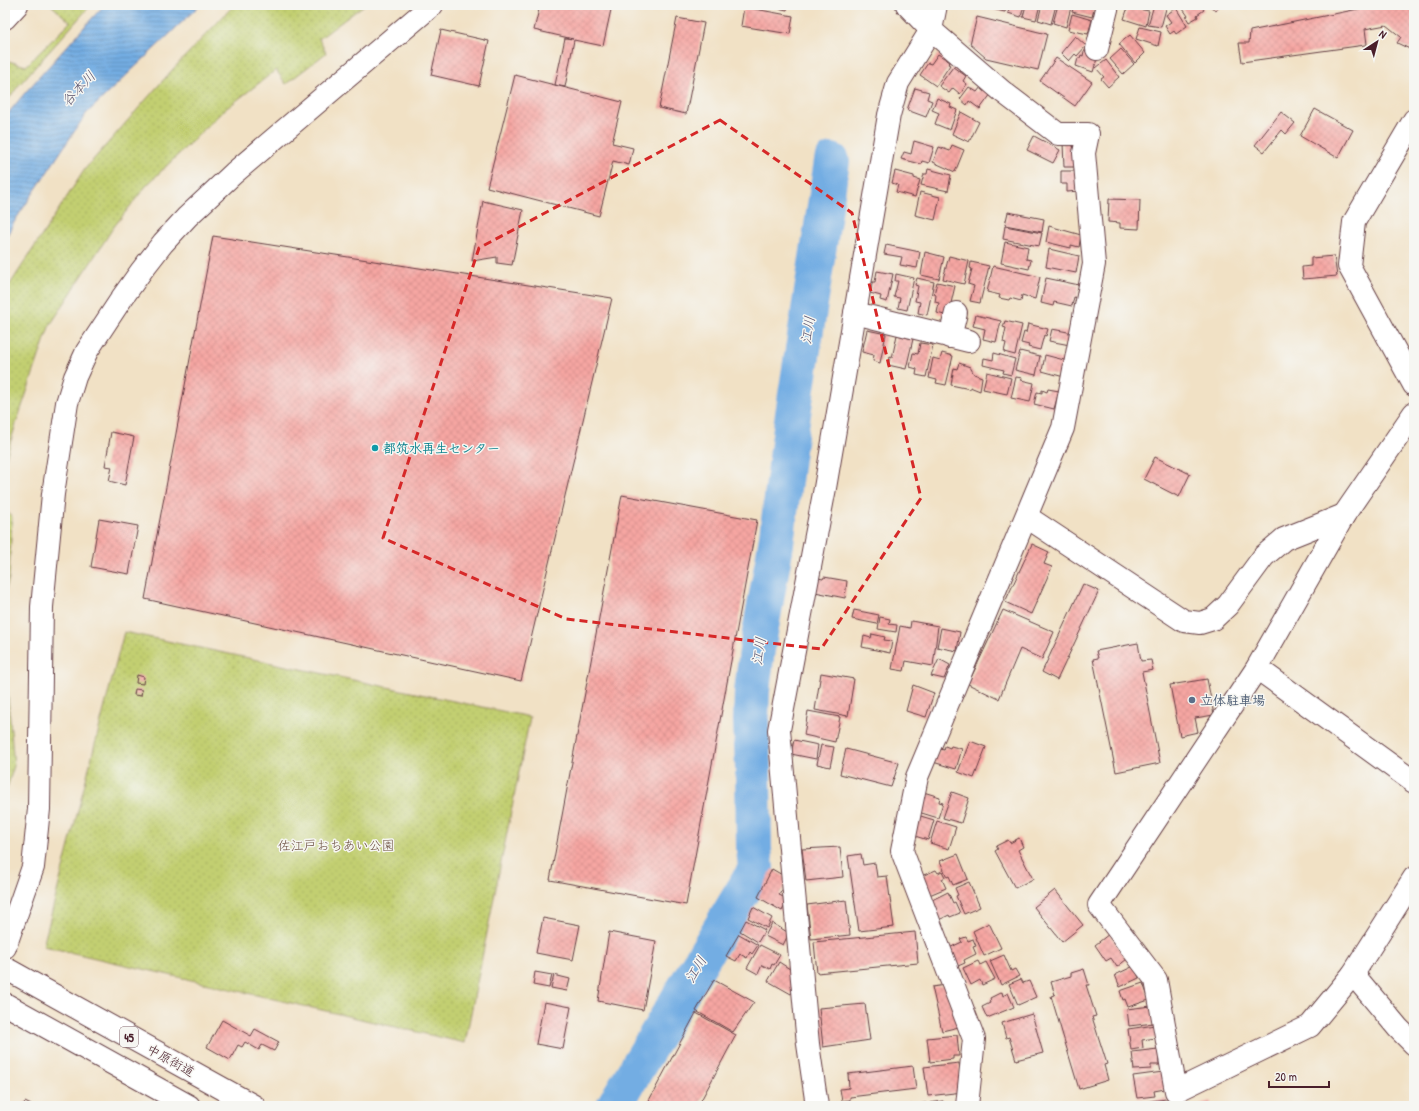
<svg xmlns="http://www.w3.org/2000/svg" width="1419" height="1111" viewBox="0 0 1419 1111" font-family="'Patrick Hand','Klee One',sans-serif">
<defs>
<pattern id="grass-dots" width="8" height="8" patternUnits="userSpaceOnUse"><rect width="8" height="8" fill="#c2cf71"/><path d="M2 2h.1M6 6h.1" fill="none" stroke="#a8b162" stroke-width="1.8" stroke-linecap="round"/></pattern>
<pattern id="water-rules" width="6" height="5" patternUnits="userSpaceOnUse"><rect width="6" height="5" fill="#73ade3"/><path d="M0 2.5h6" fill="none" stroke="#608cb8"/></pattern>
<pattern id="building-cross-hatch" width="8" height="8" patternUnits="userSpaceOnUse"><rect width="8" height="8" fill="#f6a6a2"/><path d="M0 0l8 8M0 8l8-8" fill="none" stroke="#d48e8c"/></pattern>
</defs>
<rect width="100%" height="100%" fill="#f6f6f2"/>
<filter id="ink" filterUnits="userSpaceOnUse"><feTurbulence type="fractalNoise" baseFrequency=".025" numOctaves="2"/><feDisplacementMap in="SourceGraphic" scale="8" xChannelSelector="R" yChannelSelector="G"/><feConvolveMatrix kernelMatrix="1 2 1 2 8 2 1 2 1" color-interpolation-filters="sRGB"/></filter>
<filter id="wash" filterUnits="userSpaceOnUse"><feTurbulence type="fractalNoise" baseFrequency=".012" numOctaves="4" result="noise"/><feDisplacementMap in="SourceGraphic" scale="16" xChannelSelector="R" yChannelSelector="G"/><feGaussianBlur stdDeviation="0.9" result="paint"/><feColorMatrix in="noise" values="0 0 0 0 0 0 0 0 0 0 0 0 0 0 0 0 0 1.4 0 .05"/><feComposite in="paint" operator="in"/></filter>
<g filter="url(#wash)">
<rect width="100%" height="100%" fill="#f1e1c5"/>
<!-- grass -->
<g fill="url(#grass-dots)" stroke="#86774e">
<path d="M51,5H91L19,85L5,104V60L26,66L70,22Z"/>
<path d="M234,5H364L319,39L326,53L286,84L276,70L223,111L146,186L113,228L49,327L15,427L5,461V292L85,169L173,69Z"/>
<path d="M5,509L12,517L9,578L5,593Z"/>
<path d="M124,632L530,717L465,1043L43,946Z"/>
<path d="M5,660L14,766L5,794Z"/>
</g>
<!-- water -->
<path fill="url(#water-rules)" stroke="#5e6687" d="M104,5H200L86,114L16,219L5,239V117L23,95Z"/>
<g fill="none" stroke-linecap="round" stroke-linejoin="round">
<!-- river -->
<path stroke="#73ade3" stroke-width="36" d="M614,1106L756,869L754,849L753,769L751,721L752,691L757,650L776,544L791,427L832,161"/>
</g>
<g id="blocks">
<!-- building -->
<g fill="url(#building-cross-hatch)">
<path d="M540,5H612L603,46L574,40L565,87L555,85L565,38L573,39L534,30Z"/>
<path d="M716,5H728L727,8Z"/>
<path d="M764,5H788L787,10Z"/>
<path d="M980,5H992L991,9Z"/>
<path d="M993,5H1007L1005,12L992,9Z"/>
<path d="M1010,5H1024L1021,17L1008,13Z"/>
<path d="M1026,5H1040L1036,20L1023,17Z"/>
<path d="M1042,5H1056L1051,24L1038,20Z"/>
<path d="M1058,5L1071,7L1066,27L1053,23Z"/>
<path d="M1074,5H1095L1092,17L1072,12Z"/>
<path d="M1134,5H1146L1145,9Z"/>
<path d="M1154,5H1167L1161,27L1148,25Z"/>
<path d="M1183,5H1201L1204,10L1197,15L1198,17L1189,22L1186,17L1188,16L1181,6Z"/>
<path d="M1209,5H1221L1216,11Z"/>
<path d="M1378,5H1394L1395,7L1414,5V51L1397,43L1401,37L1386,25L1365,29L1367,44L1365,45L1242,62L1239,43H1249L1250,31Z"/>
<path d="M744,7L793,16L790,34L741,26Z"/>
<path d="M1128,7L1149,11L1146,26L1124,19Z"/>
<path d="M1176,8L1187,26L1176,34L1174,31L1170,34L1165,26L1171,22L1166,15Z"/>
<path d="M1072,14L1092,20L1088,34L1068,30Z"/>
<path d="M977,17L1047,34L1038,70L986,58L970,44Z"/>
<path d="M677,18L704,23L686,114L659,108Z"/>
<path d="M1140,27L1161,32L1158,46L1136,39Z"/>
<path d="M441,30L489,41L479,86L431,75Z"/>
<path d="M1130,35L1145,53L1135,63L1119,44Z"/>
<path d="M1075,36L1086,46L1077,56L1075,54L1069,61L1061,53Z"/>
<path d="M1121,49L1134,64L1123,74L1110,59Z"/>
<path d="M1084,51L1099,52L1093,72L1076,66L1078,58H1080L1081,55L1083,56Z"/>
<path d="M938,54L950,62L948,64L950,65L936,86L920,75L928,63L931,64Z"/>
<path d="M1056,58L1092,82L1075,106L1040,81Z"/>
<path d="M1106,60L1119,77L1108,87L1101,79L1104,77L1096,68Z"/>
<path d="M953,67L966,76L963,81L967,84L960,94L953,88L949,93L939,86Z"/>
<path d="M515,75L622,102L612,143L633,148L629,165L613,161L599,216L487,187Z"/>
<path d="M969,87L977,92L981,87L991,94L980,109L969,101L967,105L960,99Z"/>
<path d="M915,88L929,92L927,99L932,101L926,117L907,110Z"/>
<path d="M937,98L951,104L950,107L957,110L950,130L935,124L939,113L932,110Z"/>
<path d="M1315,109L1353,130L1338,158L1300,136Z"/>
<path d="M961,112L979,122L969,142L952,134Z"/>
<path d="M1281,112L1295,123L1286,134L1282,130L1264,152L1255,145Z"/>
<path d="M1034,136L1060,150L1053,163L1027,150Z"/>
<path d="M914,141L934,147L929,163L922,161L921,164L901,159L904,152L911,154Z"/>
<path d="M1072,142V146L1077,145L1078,167H1064L1063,143Z"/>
<path d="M952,145L964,150L955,172L933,162L939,147L950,151Z"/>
<path d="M928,169L951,175L948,191L921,185L924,174H927Z"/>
<path d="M895,171L914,176V178L920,180L915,197L896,192L898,185L892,183Z"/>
<path d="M1061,171H1076L1079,191L1067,192V184H1061Z"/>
<path d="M920,192L940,197L935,220L915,215Z"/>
<path d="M1109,199L1140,200L1139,229L1120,228V223L1108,222Z"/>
<path d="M483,201L523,210L512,265L497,263V257L472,261Z"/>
<path d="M1008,212L1044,219L1042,232L1005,225Z"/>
<path d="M1005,226L1042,233L1039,246L1003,239Z"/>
<path d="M1049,226L1081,235L1079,247L1071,245V248L1046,242Z"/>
<path d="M213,236L612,298L521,681L145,599Z"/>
<path d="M1005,242L1028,247L1026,259L1031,260L1029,269L1001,263Z"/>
<path d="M886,245L920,252L917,268L900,265L902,257L884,254Z"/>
<path d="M1049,249L1079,256L1076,273L1046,267Z"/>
<path d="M925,252L944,257L939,279L921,275Z"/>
<path d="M949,256L969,261L964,284L943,279Z"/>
<path d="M1334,256L1337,276L1303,279L1302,267L1311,266V258Z"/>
<path d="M971,262L989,266L980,303L970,301L974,286L968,284L972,269L970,268Z"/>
<path d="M993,266L1040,277L1035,299L1022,295L1021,301L1010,298L1009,300L999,298L1000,295L987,292Z"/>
<path d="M877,271L893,274L887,302L880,300L881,296L870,293L872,282H875Z"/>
<path d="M896,274L914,278L907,310L898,308L900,298L894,297L898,281H895Z"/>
<path d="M917,278L934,282L927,315L918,313L920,302L915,301L918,286L915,285Z"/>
<path d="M1046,278L1079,285L1077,298L1074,297L1072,306L1054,302L1053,306L1041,303Z"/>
<path d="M937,282L955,286L948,316L937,313L939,303L935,302L936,295L934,294Z"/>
<path d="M976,315L1001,321L996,342L983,339L985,329L973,326Z"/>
<path d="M1005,321L1022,325L1015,355L1004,352L1006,343L1003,342L1006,328L1003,327Z"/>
<path d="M1028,324L1048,329L1046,336L1044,335L1040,350L1028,347L1029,345L1021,343L1024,332L1026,333Z"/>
<path d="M1052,329L1073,333L1070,345L1049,341Z"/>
<path d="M867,330L886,334L880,363L873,361L874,355L862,352Z"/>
<path d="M897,335L913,339L906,369L888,365L890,357L892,358Z"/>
<path d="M920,343L933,345L926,377L916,375L917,369L910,367L913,353L918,354Z"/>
<path d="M1020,351L1040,356L1036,375L1015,370Z"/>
<path d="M942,353L953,356L946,385L936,383L937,380L929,378L933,358L940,360Z"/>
<path d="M994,353L1015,359L1011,375L1003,373L1004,370L983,365L984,358L993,360Z"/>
<path d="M1045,355L1068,361L1064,377L1042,371Z"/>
<path d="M959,363L970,367L974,374L982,377L980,391L970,387V389L951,385L954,368L957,369Z"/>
<path d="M987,372L1011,378L1007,394L983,389Z"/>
<path d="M1016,377L1022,378L1021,380L1034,383L1030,402L1011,398Z"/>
<path d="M1048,389L1059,391L1054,409L1034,404L1037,392L1042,393V390L1047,392Z"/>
<path d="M111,432L134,437L125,485L109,481L112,467L105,466Z"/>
<path d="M1155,457L1190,474L1179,497L1144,479Z"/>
<path d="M622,495L757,520L686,905L550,880Z"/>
<path d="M99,519L138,526L129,574L91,567Z"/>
<path d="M1032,544L1049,552L1044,564L1052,567L1031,614L1005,602Z"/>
<path d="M824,577L847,581L845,598L815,592L818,578L823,579Z"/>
<path d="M1083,584L1099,591L1057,680L1042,672Z"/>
<path d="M854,610L879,615L877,624L852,619Z"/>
<path d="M1003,610L1054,632L1042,659L1020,649L999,699L968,684Z"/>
<path d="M880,617L890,619L889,624L897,625L896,632L878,629Z"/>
<path d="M911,621L938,626L933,666L906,661L904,671L892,669L900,626L910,628Z"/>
<path d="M941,628L960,632L957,651L937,647Z"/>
<path d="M872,634L885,637L884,640L892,641L890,653L862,647L864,636L871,638Z"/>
<path d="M1138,643L1141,661L1151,660L1153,670L1142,672L1160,763L1116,772L1093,659L1098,658L1096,651Z"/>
<path d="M939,659L950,665L944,679L931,676Z"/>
<path d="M821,673L854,679L848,716L815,710Z"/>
<path d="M137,675L144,677L143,684L136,683Z"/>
<path d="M1207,679L1214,715L1195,718L1198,732L1180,736L1170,685Z"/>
<path d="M913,685L934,693L926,717L906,711Z"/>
<path d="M135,689L142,690L141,696L134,695Z"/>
<path d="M808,711L840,717L835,742L804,735Z"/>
<path d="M794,740L818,745L816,759L791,754Z"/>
<path d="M970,741L986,747L974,778L958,772Z"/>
<path d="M821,745L834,747L830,767L817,764Z"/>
<path d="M945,746L950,748L951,746L962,749L956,769L933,762L940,749L944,750Z"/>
<path d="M846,749L899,763L891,787L840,774Z"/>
<path d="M920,791L940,797L939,802L943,803L938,818L915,811Z"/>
<path d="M952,792L969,798L961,823L943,818Z"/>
<path d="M914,814L934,820L928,840L908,834Z"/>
<path d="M937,821L956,827L949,849L930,843Z"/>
<path d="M1019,838L1023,847L1018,850L1033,879L1015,888L995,851L998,849L996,846L1008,840L1010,843Z"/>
<path d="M840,847L843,877L806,881L802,849Z"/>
<path d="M861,854L863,865L875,863L877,877L887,876L894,927L859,931L848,856Z"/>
<path d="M958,854L968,879L953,885L949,876L947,877L940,861Z"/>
<path d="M772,869L784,876L787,882L779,895L788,899L782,911L758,897Z"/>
<path d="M936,870L938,873L942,871L945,877L942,879L946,888L927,896L919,877Z"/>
<path d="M969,882L980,907L964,914L956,896L958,895L955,888Z"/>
<path d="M1055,890L1083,925L1062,942L1034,907Z"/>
<path d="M948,892L953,903L955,902L960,913L950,917L949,915L939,920L930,901Z"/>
<path d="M846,900L850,935L811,939L807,905Z"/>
<path d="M753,907L772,918L767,928L748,918Z"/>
<path d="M543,918L580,925L573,960L536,953Z"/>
<path d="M746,920L765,930L758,942L740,931Z"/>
<path d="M772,923L789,933L783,945L765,936Z"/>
<path d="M989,923L1001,948L984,956L973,931Z"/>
<path d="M609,932L656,941L643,1010L598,1001Z"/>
<path d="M915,932L918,963L817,973L814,942Z"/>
<path d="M739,934L758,945L752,954L750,952L747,958L740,954L736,961L726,956Z"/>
<path d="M1109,934L1127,959L1117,967L1111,958L1106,961L1095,945Z"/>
<path d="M966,937L968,941L973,939L976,946L973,947L976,954L964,960L965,963L958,966L949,948L962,942L960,939Z"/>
<path d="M760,945L780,955L774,965L772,964L770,969L762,965L758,974L747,968Z"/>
<path d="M1004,955L1011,971L1015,969L1019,976L1001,985L990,961Z"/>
<path d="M978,961L980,965L986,962L995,979L982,985L980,980L971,985L963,968Z"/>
<path d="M779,962L796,973L797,984L791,994L768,981Z"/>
<path d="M1134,966L1139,978L1120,987L1115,975Z"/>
<path d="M1084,969L1089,985H1086L1096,1016L1092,1017L1107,1064L1104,1065L1108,1080L1079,1089L1051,996L1055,995L1051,982L1071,976V973Z"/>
<path d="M535,972L552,975L549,988L533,985Z"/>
<path d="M554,975L570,979L567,991L551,988Z"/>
<path d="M1021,979L1023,983L1029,981L1036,997L1018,1005L1009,984Z"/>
<path d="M714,980L754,1002L733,1032L696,1011Z"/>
<path d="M1143,983L1149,1000L1128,1007L1125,999L1123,1000L1120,991Z"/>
<path d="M945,985L959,1027L942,1031L932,987Z"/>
<path d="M1002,992L1003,996L1008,993L1014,1007L987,1018L982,1007L990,1003L989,1001L991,1000L990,998Z"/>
<path d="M544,1002L571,1007L563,1049L536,1044Z"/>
<path d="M865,1004L870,1040L823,1047L819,1008Z"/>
<path d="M1151,1006L1154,1023L1129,1026L1127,1009Z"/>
<path d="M696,1013L736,1035L698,1106H646Z"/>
<path d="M1032,1014L1043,1053L1016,1060L1009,1037L1006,1038L1002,1023Z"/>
<path d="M222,1020L251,1036L255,1029L279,1042L274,1051L262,1045L259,1050L245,1042L242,1047L238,1045L230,1060L207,1047Z"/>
<path d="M1155,1025L1156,1038L1142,1040L1143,1048L1131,1050L1128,1029Z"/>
<path d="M957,1035L959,1056H953V1059L930,1062L927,1038Z"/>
<path d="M1158,1049L1159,1065H1151V1069L1134,1070L1132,1052Z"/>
<path d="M959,1063L963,1092L928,1096L924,1067Z"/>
<path d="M913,1066L916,1089L850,1097V1100L842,1101L840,1089L849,1088L848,1074Z"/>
<path d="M1163,1072L1165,1089L1154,1091L1155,1096L1137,1098L1133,1076Z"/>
<path d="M1166,1099L1167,1106H1137V1103Z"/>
<path d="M943,1101L944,1106H930V1103Z"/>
<path d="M1210,1101L1212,1106H1199Z"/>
<path d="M25,1102L33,1106H22Z"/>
<path d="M926,1103V1106H905V1105Z"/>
</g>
</g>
</g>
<g filter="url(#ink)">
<use href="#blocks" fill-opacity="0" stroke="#633c42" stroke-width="1"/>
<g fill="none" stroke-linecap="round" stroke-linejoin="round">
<!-- minor casing -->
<g stroke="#633c42" stroke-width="24">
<g id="minor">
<path d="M907,5L931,30L1003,92L1058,134H1088L1084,153L1094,264L1063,428L917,777L902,851L974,1039L967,1106"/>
<path d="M5,18L17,5"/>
<path d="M1097,49L1108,5"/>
<path d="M1414,120L1354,222L1349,266L1414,385"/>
<path d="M855,313L969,341"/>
<path d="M950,337L956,313"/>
<path d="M1414,413L1344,515L1257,668L1099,905L1156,980L1176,1091L1310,1026L1353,974L1414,878"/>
<path d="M1027,517L1184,621L1200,623L1213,619L1228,605L1264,556L1284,539L1344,515"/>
<path d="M1257,668L1414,782"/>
<path d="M5,947L33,867L39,809L42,607L53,494L67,403L75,377L87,351L122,298L142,270L163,243L187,217L234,173L432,5"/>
<path d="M1353,974L1398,1028L1414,1044"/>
<path d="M817,1106L808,1044L779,730L825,488L889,115L898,83L931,30L936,5"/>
</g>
</g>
<!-- major casing -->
<g stroke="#633c42" stroke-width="24">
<g id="major">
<path d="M5,968L254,1106"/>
<path d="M5,1004L189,1106"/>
</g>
</g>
<!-- minor -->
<use href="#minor" stroke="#fff" stroke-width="22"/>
<!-- major -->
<use href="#major" stroke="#fff" stroke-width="22"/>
</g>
</g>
<!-- marked area -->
<path fill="none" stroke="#d62828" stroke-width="3" stroke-dasharray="8 5" stroke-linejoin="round" d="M720,120L852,213L921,498L821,649L566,619L383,538L479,248Z"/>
<!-- markers -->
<circle fill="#0f9aa8" stroke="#f6f6f2" stroke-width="1.5" cx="375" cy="448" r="4"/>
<circle fill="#5c6f8a" stroke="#f6f6f2" stroke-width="1.5" cx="1192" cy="700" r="4"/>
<g text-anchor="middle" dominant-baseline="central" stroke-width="3" stroke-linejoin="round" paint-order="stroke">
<!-- shield labels -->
<rect fill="#f6f6f2" stroke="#7e6067" stroke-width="1" x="120" y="1027" width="18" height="20" rx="3"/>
<g font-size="12" font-weight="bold" fill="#4a1f2b">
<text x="129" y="1037">45</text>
</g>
<!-- culture labels -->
<g font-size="13" font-weight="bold" fill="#0d838f" stroke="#f6f6f2" text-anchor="start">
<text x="383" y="448">都筑水再生センター</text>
</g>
<!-- service labels -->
<g font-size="13" font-weight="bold" fill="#4e5e75" stroke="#f6f6f2" text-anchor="start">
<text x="1200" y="700">立体駐車場</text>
</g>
<!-- park labels -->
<g font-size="13" fill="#684b3c" stroke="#f6f6f2">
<text x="336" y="845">佐江戸おちあい公園</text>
</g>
<!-- street labels -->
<g font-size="13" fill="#4a1f2b" stroke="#f6f6f2">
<text transform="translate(171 1060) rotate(29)">中原街道</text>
</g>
<!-- water labels -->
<g font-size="14" font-style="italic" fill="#58516b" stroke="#f6f6f2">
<text transform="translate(78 88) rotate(-47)">谷本川</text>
<text transform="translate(807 330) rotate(-81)">江川</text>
<text transform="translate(758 651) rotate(-81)">江川</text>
<text transform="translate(695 969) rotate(-59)">江川</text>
</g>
</g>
<!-- margin -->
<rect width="1419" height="1111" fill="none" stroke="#f6f6f2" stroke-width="20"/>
<!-- north arrow -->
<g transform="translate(1377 42) rotate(36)" stroke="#f6f6f2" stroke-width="3" paint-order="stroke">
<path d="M0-3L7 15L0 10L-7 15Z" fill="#4a1f2b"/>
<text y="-6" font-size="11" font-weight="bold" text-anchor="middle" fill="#4a1f2b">N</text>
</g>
<!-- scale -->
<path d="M1269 1081v6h60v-6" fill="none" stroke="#4a1f2b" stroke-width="2"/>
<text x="1275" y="1081" font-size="12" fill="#4a1f2b" stroke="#f6f6f2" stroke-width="3" paint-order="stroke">20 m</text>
</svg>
